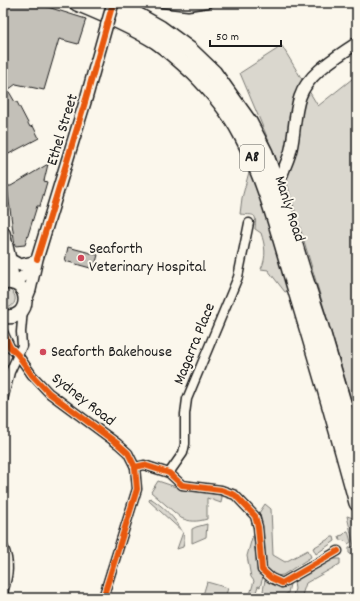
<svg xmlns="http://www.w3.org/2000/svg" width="360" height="601" viewBox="0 0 360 601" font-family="Dekko,sans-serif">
<rect width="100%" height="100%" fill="#fbf7ec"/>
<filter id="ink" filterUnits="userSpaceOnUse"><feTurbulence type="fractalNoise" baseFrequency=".025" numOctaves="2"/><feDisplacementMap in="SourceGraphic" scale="8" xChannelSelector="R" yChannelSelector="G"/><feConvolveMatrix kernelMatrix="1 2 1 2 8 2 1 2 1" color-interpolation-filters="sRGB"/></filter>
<g filter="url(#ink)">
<!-- green -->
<g fill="#dad7ce" stroke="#7b7a75">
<path d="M282,46L318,106L357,75V419L287,184L240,73Z"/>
<path d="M249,172L256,184L288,291L285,292L268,270L261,269C267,257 265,245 261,233L255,229C257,211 254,216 240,214L242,198Z"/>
<path d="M3,290H10C17,295 17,303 10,307H3Z"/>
<path d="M158,481L182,489L221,495L222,497L221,503L207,498V519C197,522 190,522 181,518L151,492Z"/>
<path d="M150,498C162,505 176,519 182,531C185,536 184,542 183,547L177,549L183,532L149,501Z"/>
<path d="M265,504L271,509L273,555L285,562L308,550L311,557L283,575L276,576L272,575L266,568L264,562L262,531L259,513Z"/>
<path d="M347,516L353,518L357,537V561L356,558L349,553V548L354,546Z"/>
<path d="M207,524L206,537L192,543V529L196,527Z"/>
<path d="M347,531H348L351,542L348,544L345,541L340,540L339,536L343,535Z"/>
<path d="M253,534L254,536C255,550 256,564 263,577L260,587L258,586L254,598H249L254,581L251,577L247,556Z"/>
<path d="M332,537H334L335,541L316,554L313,548Z"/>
<path d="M331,559H340V564L306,583L301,598H292L295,589L294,582L295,578Z"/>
<path d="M265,580C270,583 274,585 279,585C284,585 285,583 290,584L288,593L279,598H270L263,591Z"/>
<path d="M207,582L228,588L225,598H202Z"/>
</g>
<!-- building -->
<g fill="#c3c0b8" stroke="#1c1c1c">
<path d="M3,3H35L86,19L78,44L59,39L44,90L16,84L8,90L15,102H17L30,127L33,126L39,138L3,157Z"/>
<path d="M48,164L44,181L47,182L40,206H37L25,245L15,246L7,186H11Z"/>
<path d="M68,247L98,255L94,269L65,261Z"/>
</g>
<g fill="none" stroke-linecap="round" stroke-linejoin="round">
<!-- street casing -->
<g stroke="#1c1c1c" stroke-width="11">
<g id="street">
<path d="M162,3L188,6L208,3"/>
<path d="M3,332L10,347L18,355L32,375L49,393L118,444L128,453L135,467L137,489L103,598"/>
<path d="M3,400L10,372L22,346L21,332L23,309"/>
<path d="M135,467L144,465L169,473L182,485L221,490L235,495L255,516L258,527L262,570L271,578L282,583L338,551"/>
<path d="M169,473L183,453L185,444V414L187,399L238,277L249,223"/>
<path d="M3,546C11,563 8,576 3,593"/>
</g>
</g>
<!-- secondary casing -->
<g stroke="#1c1c1c" stroke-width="14">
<g id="secondary">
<path d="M279,190C279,174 288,164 291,149C295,132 294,114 300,97C308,73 337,57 357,43"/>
<path d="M9,259L20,265L33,262"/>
<path d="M14,283L25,275L35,261"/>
<path d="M26,300L30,290L37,259L86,99L107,24"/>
</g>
</g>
<!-- primary casing -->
<g stroke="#1c1c1c" stroke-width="16">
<g id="primary">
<path d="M3,233L9,259L13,283"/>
<path d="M3,283C32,276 33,323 3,316"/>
</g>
</g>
<!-- highway casing -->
<g stroke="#1c1c1c" stroke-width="18">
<g id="highway">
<path d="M77,3C104,14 131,26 156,41C169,50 181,61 193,72C211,90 229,111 241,134C267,183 280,238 296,291C317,361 338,432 357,503"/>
<path d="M112,3L130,11L160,28L190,50L214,73L249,122L265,153L279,192L303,272L320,324L357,450"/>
</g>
</g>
<!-- street -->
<use href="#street" stroke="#fbf7ec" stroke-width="8"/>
<!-- secondary -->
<use href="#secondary" stroke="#fbf7ec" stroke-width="11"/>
<!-- primary -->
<use href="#primary" stroke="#fbf7ec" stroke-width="13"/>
<!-- highway -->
<use href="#highway" stroke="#fbf7ec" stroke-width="15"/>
<!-- secondary-bridge casing -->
<g stroke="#1c1c1c" stroke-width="14" stroke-linecap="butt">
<path id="secondary-bridge" d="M107,24L113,3"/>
</g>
<!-- secondary-bridge -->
<use href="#secondary-bridge" stroke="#fbf7ec" stroke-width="11"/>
<!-- cycleway casing -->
<g stroke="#fbf7ec" stroke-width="8">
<g id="cycleway">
<path d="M37,259L86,99L113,3"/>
<path d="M3,332L10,347L18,355L32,375L49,393L118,444L128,453L135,467L137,489L103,598"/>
<path d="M135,467L144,465L169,473L182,485L221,490L235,495L255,516L258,527L262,570L271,578L282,583L338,551"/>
</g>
</g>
<!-- cycleway -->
<use href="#cycleway" stroke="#e8590c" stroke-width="6"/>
</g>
</g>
<!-- markers -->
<g fill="#d1495b" stroke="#fbf7ec" stroke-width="1.5">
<circle cx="81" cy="258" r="4"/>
<circle cx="43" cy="352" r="4"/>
</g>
<g text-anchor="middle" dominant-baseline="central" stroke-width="4" stroke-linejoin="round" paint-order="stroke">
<!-- shield labels -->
<rect fill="#fbf7ec" stroke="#5f5e5a" stroke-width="1" x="240" y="145" width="24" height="26" rx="3"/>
<g font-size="15" font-weight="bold" fill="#1c1c1c">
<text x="252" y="158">A8</text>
</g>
<!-- street labels -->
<g font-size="16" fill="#1c1c1c" stroke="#fbf7ec">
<text transform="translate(63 130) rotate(-73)">Ethel Street</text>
<text transform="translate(289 209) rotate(72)">Manly Road</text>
<text transform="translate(195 344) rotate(-68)">Magarra Place</text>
<text transform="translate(83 400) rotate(38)">Sydney Road</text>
</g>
<!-- poi labels -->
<g font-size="16" fill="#1c1c1c" stroke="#fbf7ec" text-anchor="start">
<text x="89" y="249">Seaforth<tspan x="89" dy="18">Veterinary Hospital</tspan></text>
<text x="51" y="352">Seaforth Bakehouse</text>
</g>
</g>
<!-- margin -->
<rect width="360" height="601" fill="none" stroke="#fbf7ec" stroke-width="16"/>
<rect x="8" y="8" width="344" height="585" fill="none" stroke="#1c1c1c" stroke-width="1.5" filter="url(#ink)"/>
<!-- scale -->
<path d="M210 40v6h71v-6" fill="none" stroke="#1c1c1c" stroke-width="2"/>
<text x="216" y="40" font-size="12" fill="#1c1c1c" stroke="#fbf7ec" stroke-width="3" paint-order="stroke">50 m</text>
</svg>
